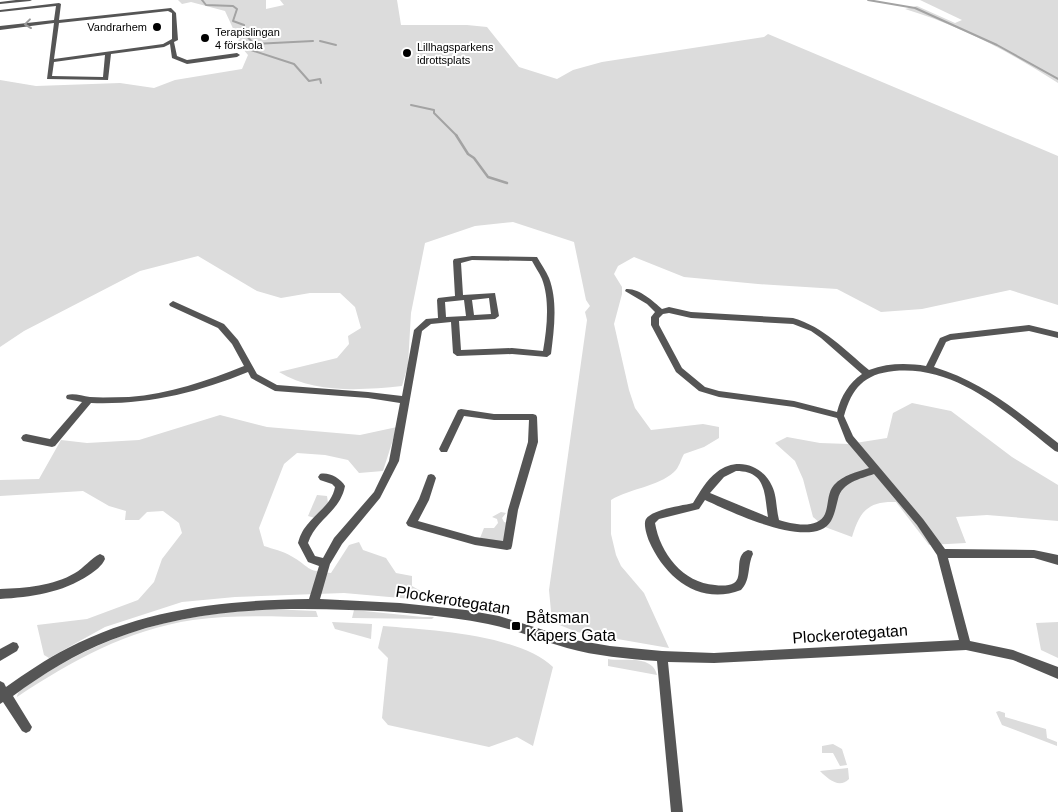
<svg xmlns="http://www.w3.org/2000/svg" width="1058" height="812" viewBox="0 0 1058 812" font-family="Arial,sans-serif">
<rect width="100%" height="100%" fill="#fff"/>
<!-- green -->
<g fill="#dcdcdc">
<path d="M178,0H266V9L284,5L280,0H397L401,25H467L487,27L519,67L557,79L573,70L602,62L764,37L768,34L1058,156V305L1010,290L922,309L881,312L837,289L758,284L684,277L634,257L618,266L614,274L622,287V294L614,324L629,390L635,408L651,430L703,424L719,427V438L704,447L684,454C681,459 679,468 674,472C657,487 631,488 611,500V534L616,555L621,566L644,593L669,648L577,632L552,622L549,590L587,320L585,312L590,306L586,300L574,242L513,222L475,226L425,243L411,313L408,365L402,386C363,390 314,394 279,372L337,358L349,344L348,336L361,328L355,307L340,293H310L281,298L257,291L198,256L140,271L24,331L0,347V80L36,86L120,83L154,88L175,80L242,69L248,55L242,48L225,11L191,2L182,4Z"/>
<path d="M920,0H1058V83C1010,52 959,25 905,9L917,6L955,23L962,20Z"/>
<path d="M912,403L951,411L1012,457L1058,485V521L987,515L956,517L966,543L929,545L896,502C868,501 860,511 852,537L825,527L813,517L803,479L795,461L775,443L787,437L820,443L849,444L887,438L893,413Z"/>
<path d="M220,415L267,427L360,435L397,427L383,471L359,473L348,460L325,455L297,453L284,464L259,528L264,546C273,549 283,551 291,556C311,567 304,571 331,573L349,545L359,542L363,550L386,558L396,573L412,576V586L424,593L412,599L344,593L235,597L182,602L105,627L49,658L44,655L37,625L87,619L138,600L154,582L162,559L182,533L179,523L163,511L147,512L139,520H125L126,511L109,506L83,491L0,496V480L39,479L61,440L87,443L139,440Z"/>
<path d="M317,495L327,496L328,503L315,518L308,516Z"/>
<path d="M501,512L506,513L502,518L504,522L509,523L504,543L480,538L484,528H494L498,523L497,519L492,517Z"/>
<path d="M269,609L316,611L318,617C277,617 234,614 193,620C127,630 71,661 17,697C18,687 34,680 43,675C119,628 180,615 269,609Z"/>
<path d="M354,610L423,617H434L432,619L352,618Z"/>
<path d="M332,622L372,624L371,639L335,629Z"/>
<path d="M1058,622V658L1041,650L1036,623Z"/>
<path d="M383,626C430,630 518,634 553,667L533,746L517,737L489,747L388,725L382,718L388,658L378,648Z"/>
<path d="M608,659C623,662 652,654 657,675L608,666Z"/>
<path d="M999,711L1005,713V717L1046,729L1047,738L1057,742V746L1002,725L996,712Z"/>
<path d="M833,744L842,749L847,765L840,766L833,753H822V746Z"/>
<path d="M848,768L849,779C839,789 828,779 820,771Z"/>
</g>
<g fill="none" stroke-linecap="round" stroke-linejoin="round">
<!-- stream-far1 -->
<g stroke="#a3a3a3" stroke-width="2">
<path d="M202,0L206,5L233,6L237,9L233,21L244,25V33L254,44L251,50L294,64L309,81L320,79L321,83"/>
<path d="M868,0L915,8L997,45L1058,79"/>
<path d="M320,41L336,45"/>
<path d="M253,44L313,41"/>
<path d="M411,105L434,110V113L457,136"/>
</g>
<!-- stream -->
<path stroke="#a3a3a3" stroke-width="2.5" d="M456,135L468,154L474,158L488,177L507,183"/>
<!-- street -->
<g fill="#555" fill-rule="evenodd">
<path d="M16,0H32L30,1L0,4V2Z"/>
<path d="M59,3L61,4L59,20L171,8L176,13L178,40L174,42L177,56L187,60L237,53L240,55L237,57L187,64L172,58L170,44L164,47L111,54L108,80L47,79L54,23L0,30V26L54,20L56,6L0,12V10ZM168,11L172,13V39L163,44L54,59L59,23ZM105,55L103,77L52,76L54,62Z"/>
<path d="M472,256L537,257C541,264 546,271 549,278C558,301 554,330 551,354L547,357L512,354L457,356L453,353L451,322L431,324L422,331L399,461L380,498L342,544L330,564L320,599L400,603L466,610L499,616L575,640L610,646L662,651L714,653L959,640L937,555L917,525L874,474C860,479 842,482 838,499C836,506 835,514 831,521C813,552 729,511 705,500L699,509L659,519L655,523C660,553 683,583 715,585C721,586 729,586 734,583C744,577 733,555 748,550L752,551L753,554C747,566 751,580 741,590C700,606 665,578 649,541C647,536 643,524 646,519C653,509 681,506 693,503C700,492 706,480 717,472C736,457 762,464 772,486C777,496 776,509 779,520C791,524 818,530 825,514C829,504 827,493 834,485C843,475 857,472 869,468L846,441L837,418L794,407L719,397L699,391L676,372L651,325V317L655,312L647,304L625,291L626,289C639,288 653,301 662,309L669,307L691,312L793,318C824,327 845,350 869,370C888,363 907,363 926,366L940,338L950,334L1029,325L1058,332V338L1029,331L951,340L946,342L934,367C985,383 1017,411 1058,443V452L1055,451C1008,414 958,365 894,371C864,374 852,388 844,416L853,436L923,519L945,549L1034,550L1058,555V565L1034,558H948L970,641L1013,650L1058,667V679L1013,660L966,650L714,663L668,662L683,812H671L657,661C627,659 596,656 567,648C541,641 515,629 488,624C442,615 395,611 349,610C269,607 186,610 111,640C75,654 43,674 13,696L32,727L30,731L26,733L22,731L3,702L0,704V681L4,683L6,687C26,673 46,659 68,648C143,609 226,600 309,599L319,566L308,562L298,543C300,536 302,531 307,525C317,512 332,504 335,487L332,484L320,480L318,477L320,474C329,472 340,478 345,486C340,512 316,519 308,543L315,556L323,558L334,538L374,492L389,461L400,403L368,398L275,391L251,378L248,372C197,393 146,405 91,403L55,446L52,447L23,441L21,438L23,435L26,434L50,439L82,402L67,399L66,397L67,395C74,393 82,396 90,397C103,398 116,397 129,397C169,394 207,381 244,366L232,344L218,328L170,306L169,304L173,301L224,324L238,340L257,374L277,385L368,392L402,396L414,330L426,319L438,318L437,300L438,298L455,296L453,261L454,259ZM472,260L532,261C535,267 539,272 542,279C550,300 547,328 543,351L512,348L461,350L459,321L495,319L499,316L495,293L463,295L461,263ZM489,298L491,314L474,315L472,300ZM464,300L466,316L446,317L445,302ZM669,313L691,318L793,324L811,331L821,338L862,374C849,383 841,396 837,412L794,401L719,391L705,387L682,368L659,325V318L663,314ZM736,471C767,471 764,494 768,517L710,493L724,477Z"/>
<path d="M461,409L494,414H533L536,415L537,417L538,442L518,510L512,546L511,549L507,550L475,545L411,527L408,526L406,523L419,499L428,475L431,474L434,475L436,478L429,500L418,521L475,537L503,541L508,510L528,442L529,420H494L464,416L447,452H441L439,449L457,412L458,410Z"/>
<path d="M100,554L104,556L105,559C102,566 95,571 89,575C62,593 31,597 0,599V589C26,588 53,586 75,573C84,568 91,558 100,554Z"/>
<path d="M13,642L17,643L19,647L17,651L0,661V649Z"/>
</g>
</g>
<!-- one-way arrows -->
<defs><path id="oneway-chevron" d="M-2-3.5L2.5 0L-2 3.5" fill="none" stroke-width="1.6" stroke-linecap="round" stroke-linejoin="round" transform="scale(1.25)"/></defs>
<use stroke="#999" href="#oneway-chevron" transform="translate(28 24) rotate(173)"/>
<!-- markers -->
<g fill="#000" stroke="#fff" stroke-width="2">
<circle cx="157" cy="27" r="5"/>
<circle cx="205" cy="38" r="5"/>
<circle cx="407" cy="53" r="5"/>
<rect x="511" y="621" width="10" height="10" rx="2.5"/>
</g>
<g text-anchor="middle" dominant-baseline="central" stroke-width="4" stroke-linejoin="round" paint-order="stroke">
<!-- far-poi labels -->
<g font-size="11" fill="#000" stroke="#fff" text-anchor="start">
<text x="147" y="27" text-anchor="end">Vandrarhem</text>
<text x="215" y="32">Terapislingan<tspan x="215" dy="13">4 förskola</tspan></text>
<text x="417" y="47">Lillhagsparkens<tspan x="417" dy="13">idrottsplats</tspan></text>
</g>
<!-- near-street labels -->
<g font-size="16" fill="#000" stroke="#fff">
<text transform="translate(453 600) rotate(9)">Plockerotegatan</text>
<text transform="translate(850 634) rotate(-4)">Plockerotegatan</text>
</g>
<!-- near-poi labels -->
<g font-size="16" fill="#000" stroke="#fff" text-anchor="start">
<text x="526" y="617">Båtsman<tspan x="526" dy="18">Kapers Gata</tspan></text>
</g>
</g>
</svg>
